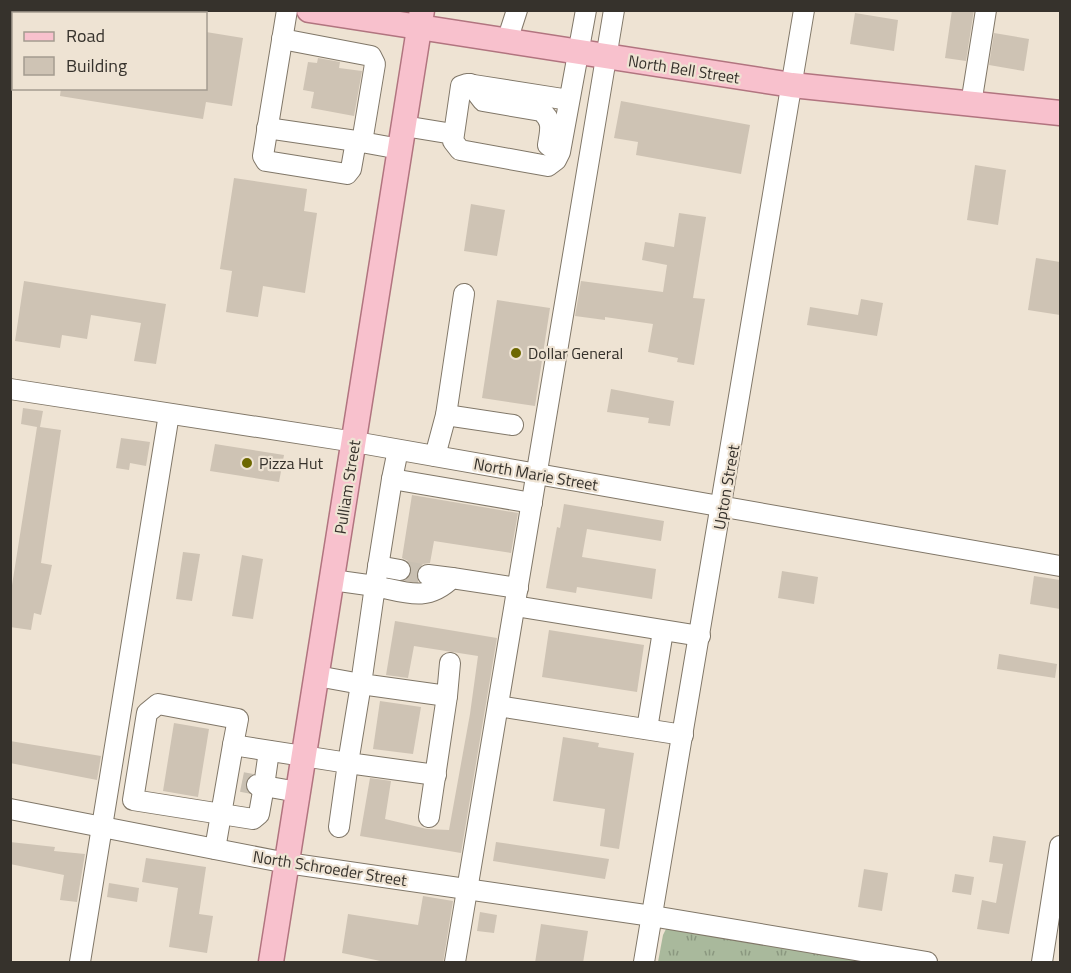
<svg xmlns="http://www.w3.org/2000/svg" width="1071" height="973" viewBox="0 0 1071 973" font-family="'Titillium Web',sans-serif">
<defs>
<pattern id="park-tufts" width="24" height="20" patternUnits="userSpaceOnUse" patternTransform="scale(1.5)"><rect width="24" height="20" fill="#a9b99c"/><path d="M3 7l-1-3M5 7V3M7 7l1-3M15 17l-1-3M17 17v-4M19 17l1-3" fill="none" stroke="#8a977f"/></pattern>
</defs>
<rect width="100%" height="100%" fill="#eee3d3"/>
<!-- park -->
<path fill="url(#park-tufts)" d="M666,929H676L883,962H658L663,935Z"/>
<!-- building -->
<g fill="#cec3b4">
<path d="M952,10H974L966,61L945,58Z"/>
<path d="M855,13L898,20L894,51L850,44Z"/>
<path d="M206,32L243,38L232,106L206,102L203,119L60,96L61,88H206Z"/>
<path d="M994,33L1029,39L1024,71L989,65Z"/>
<path d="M318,58L340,62L339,68L362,71L354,116L311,108L314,92L303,90L308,62L317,63Z"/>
<path d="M621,101L750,125L741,174L636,155L638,142L614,138Z"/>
<path d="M975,165L1006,170L998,225L967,220Z"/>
<path d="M234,178L307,189L304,211L317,213L305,293L263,286L258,317L226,312L232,271L220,269Z"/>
<path d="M471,204L505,210L497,256L464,251Z"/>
<path d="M679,213L706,217L693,298L705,299L694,365L677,362L678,358L648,352L653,324L605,317V320L575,316L581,281L663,292L667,265L642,260L645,242L674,247Z"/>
<path d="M1036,258L1060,262V315L1028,310Z"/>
<path d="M24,281L166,304L156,364L134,361L141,323L91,315L87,339L62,335L60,348L15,341Z"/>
<path d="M861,299L883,303L877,336L807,325L810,307L858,315Z"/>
<path d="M497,300L550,308L535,406L482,398Z"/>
<path d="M611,389L674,401L670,426L648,423L649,418L607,412Z"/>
<path d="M23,408L43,411L40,427L61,430L41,563L52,565L41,615L34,613L31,630L10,627V598L37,427L21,424Z"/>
<path d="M121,438L150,442L146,466L130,463L129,470L116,468Z"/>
<path d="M215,444L284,455L279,482L210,471Z"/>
<path d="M412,495L518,513L511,553L434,541L430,563L423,564L416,573L418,581L405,580L412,572L408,561L402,558Z"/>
<path d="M564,504L664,521L661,541L587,529L582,557L656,569L652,599L577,587L576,593L546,588L557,527L560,528Z"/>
<path d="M183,552L200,554L192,601L176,599Z"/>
<path d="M242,555L263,559L253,619L232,616Z"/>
<path d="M782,571L818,577L814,604L778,598Z"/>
<path d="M1034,576L1060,580V609L1030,604Z"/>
<path d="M395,621L497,638L461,853L360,836L370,778L391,781L385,819L427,829L449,830L470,714L478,656L414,646L408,678L386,675Z"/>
<path d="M549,630L644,645L637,692L542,677Z"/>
<path d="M999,654L1057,664L1055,678L997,669Z"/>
<path d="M380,701L421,707L413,754L373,749Z"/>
<path d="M174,723L209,729L198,797L163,791Z"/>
<path d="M563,737L599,743L598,747L634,753L619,849L600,846L605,809L553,801Z"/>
<path d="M10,741L101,756L97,780L10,763Z"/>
<path d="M993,836L1026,841L1009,934L977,929L982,900L996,903L1003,864L989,862Z"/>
<path d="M10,842L55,847L54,851L85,854L77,902L60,900L64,875L10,864Z"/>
<path d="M496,842L609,859L605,879L493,861Z"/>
<path d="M146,858L206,867L199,914L213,916L207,953L169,947L178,888L142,882Z"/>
<path d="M864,869L888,873L882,911L858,907Z"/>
<path d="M955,874L974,877L971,895L952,892Z"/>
<path d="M109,883L139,888L137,902L107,897Z"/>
<path d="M423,896L453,901L443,963H390L342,953L348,914L418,925Z"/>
<path d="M480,912L497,915L494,933L477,931Z"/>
<path d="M541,924L588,931L583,963H535Z"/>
</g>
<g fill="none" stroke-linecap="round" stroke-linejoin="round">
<!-- minor-tunnel -->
<g stroke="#c9c0b2" stroke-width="20" stroke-dasharray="20 10" stroke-linecap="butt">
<path d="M400,570L428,575"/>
<path d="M242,782L257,785"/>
</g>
<!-- minor casing -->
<g stroke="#807768" stroke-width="22">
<g id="minor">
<path d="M287,10L263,156L266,161L347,174L351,169L356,141L400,149"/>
<path d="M10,14L11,10"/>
<path d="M282,39L371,56L375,64L362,142"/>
<path d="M507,41L517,10"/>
<path d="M470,84L483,101L541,111C554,121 550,131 548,145L552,148"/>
<path d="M569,100L467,84L461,86L453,141L460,150L548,166L556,160L560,152L586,10"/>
<path d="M971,104L986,10"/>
<path d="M404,126L453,134"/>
<path d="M267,128L356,141"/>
<path d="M10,389L355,442L1060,566"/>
<path d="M446,415L513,425"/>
<path d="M398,450L392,479L532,503"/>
<path d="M435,456L446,415L464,294"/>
<path d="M378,566L400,570"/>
<path d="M428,575L452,578"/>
<path d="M332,580L375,586L392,479"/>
<path d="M515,606L700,636"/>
<path d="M450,663L447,696L361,684L375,586C405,592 427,603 452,578L518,588"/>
<path d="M317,676L361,684L348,763L436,775"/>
<path d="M498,706L683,735"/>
<path d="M647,729L663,631"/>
<path d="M233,745L238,719L158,704L147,713L133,800L253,819L259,814L264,786L298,792"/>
<path d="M257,785L264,786L269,751"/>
<path d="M10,809L287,863L652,916L927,962"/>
<path d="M429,817L447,696"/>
<path d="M215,849L233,745L348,763L339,827"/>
<path d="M80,962L169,414"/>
<path d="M455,962L614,10"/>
<path d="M644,962L804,10"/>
<path d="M1042,962L1060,846"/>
</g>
</g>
<!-- major casing -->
<g stroke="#b1747f" stroke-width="27">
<g id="major">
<path d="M309,10L792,85L1060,113"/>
<path d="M271,962L422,10"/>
</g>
</g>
<!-- minor -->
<use href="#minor" stroke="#fff" stroke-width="20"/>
<!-- major -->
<use href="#major" stroke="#f8c1cd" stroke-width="24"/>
</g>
<!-- markers -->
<g fill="#6d6801" stroke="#eee3d3" stroke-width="2">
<circle cx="516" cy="353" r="6"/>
<circle cx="247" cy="463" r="6"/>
</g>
<g text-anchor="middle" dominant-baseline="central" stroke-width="4.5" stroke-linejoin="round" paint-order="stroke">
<!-- street labels -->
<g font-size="16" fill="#36322c" stroke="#eee3d3">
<text transform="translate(684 69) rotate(9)">North Bell Street</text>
<text transform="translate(536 474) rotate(10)">North Marie Street</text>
<text transform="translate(347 487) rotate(-81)">Pulliam Street</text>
<text transform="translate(726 487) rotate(-80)">Upton Street</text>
<text transform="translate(330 868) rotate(9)">North Schroeder Street</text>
</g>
<!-- poi labels -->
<g font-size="16" fill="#36322c" stroke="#eee3d3" text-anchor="start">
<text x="528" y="353">Dollar General</text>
<text x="259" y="463">Pizza Hut</text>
</g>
</g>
<!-- border -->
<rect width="1071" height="973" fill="none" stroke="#36322c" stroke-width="24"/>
<!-- legend -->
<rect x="12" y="12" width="195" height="78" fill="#eee3d3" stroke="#a49c90" stroke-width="1.5"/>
<rect x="24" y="32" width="30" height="9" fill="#f8c1cd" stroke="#a49c90" stroke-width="1.5"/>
<text x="66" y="42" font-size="18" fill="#36322c">Road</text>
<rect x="24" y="57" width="30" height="18" fill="#cec3b4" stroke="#a49c90" stroke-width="1.5"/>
<text x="66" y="72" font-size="18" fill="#36322c">Building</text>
</svg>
